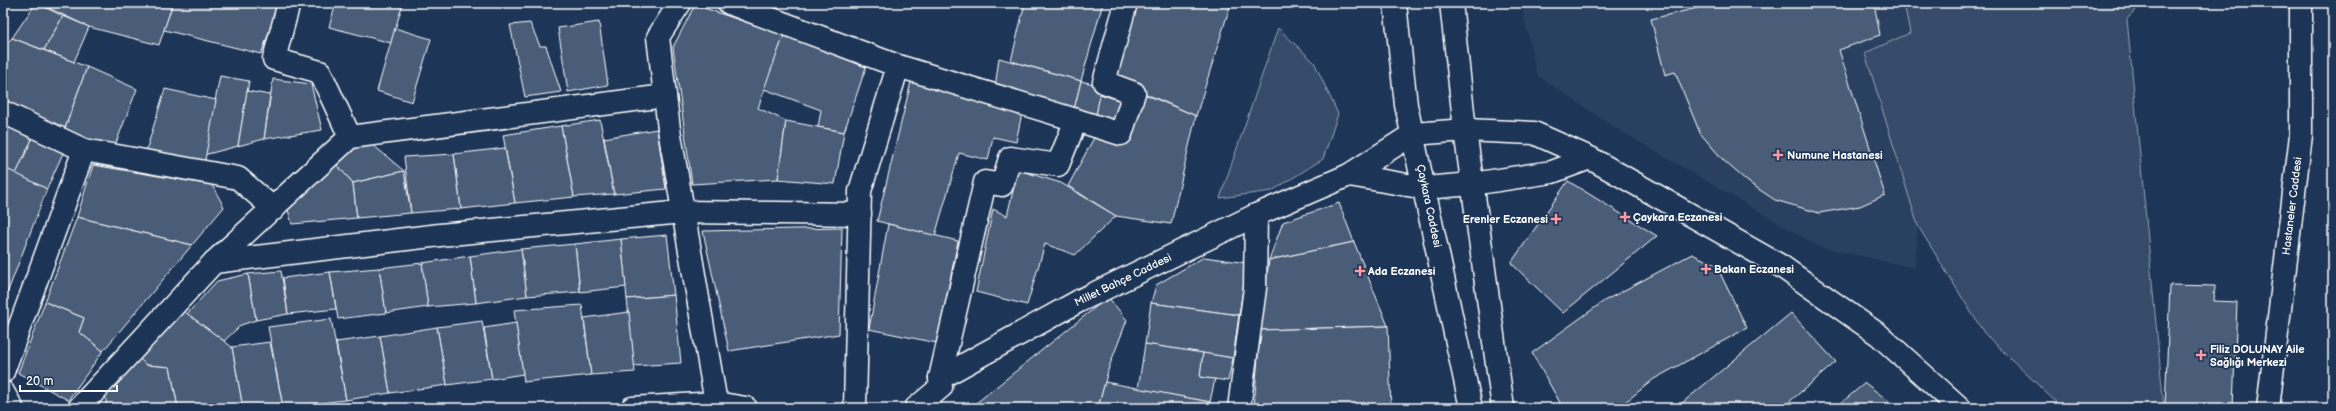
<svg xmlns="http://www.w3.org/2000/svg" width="2336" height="411" viewBox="0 0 2336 411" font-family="'Balsamiq Sans',sans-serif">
<rect width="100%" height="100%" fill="#1d3557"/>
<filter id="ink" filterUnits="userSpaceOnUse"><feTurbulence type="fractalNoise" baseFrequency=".025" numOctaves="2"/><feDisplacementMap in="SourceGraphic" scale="8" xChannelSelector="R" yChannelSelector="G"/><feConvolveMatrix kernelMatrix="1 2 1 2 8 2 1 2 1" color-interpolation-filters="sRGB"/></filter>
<g filter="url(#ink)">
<!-- built -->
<path fill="#2a4161" d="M1521,3H1904L1910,33L1865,53L1918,226L1915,268L1820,247L1617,129L1537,75Z"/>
<!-- green -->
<g fill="#364b69" stroke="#9aa5b4">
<path d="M1904,3H2143L2127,19L2164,408H2062L1984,333L1918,226L1865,53L1910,33Z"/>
<path d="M1278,28L1314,62L1338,114L1323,159L1272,191L1220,198Z"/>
</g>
<!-- building -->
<g fill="#4a5d79" stroke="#fff">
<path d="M36,3L63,16L44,50L12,38Z"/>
<path d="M38,3H173L159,45L89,27Z"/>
<path d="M173,3H280L261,54L164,30Z"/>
<path d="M336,3H403L391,43L329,27Z"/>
<path d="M1025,3H1103L1081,81L1011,61Z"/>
<path d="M1137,3H1231L1196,116L1115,80Z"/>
<path d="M1718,3H1874L1880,35L1839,50L1885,195L1860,206L1819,213L1775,200L1748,182L1724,161L1700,133L1675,72L1665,75L1651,19Z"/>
<path d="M695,5L784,35L758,108L786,121L778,179L692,184L673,47Z"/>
<path d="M63,16L89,27L74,62L44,50Z"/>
<path d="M599,22L608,85L568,92L558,28Z"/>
<path d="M530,23L540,46H546L561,92L525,97L510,25Z"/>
<path d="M395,28L431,39L412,102L377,91Z"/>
<path d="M784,35L866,67L844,132L818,127L821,110L764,89Z"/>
<path d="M12,38L87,67L64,131L3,102V47Z"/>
<path d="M999,58L1081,81L1074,110L995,88Z"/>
<path d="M87,67L137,89L114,148L86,142L64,131Z"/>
<path d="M220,76L249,81L238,146L204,155Z"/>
<path d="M273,79L311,84L322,130L264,139Z"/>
<path d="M1081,81L1102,86L1096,116L1074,110Z"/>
<path d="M911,82L1022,113L1016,142L993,137L988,160L959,153L935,236L877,221Z"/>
<path d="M165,89L216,100L204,165L146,151Z"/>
<path d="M247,91L270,95L264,139L238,146Z"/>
<path d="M1142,93L1196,116L1171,224L1116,216L1068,186L1096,134L1127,143Z"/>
<path d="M1100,94L1121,101L1116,121L1096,116Z"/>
<path d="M600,120L614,194L574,197L561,126Z"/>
<path d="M786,121L844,132L835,184L778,179Z"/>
<path d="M7,125L33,137L16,174L3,167V135Z"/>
<path d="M561,126L574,197L515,203L503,135Z"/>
<path d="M657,129L666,189L614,194L604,138Z"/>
<path d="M33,137L63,153L47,189L16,174Z"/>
<path d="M356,145H373L404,171L353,183L336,164Z"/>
<path d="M505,148L515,203L461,209L454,154Z"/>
<path d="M454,154L461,209L411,213L404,157Z"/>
<path d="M336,164L353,183L357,218L292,224L288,210Z"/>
<path d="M93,165L212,185L224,207L192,245L77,217Z"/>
<path d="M3,167L47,189L3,304Z"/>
<path d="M1018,170L1061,183L1116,216L1075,255L1045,244L1027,305L976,292L993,209L1007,216Z"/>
<path d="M404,171L411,213L357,218L353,183Z"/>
<path d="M1568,181L1657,236L1563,313L1511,263Z"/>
<path d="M1339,203L1354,242L1269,260L1283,222Z"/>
<path d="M77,217L192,245L103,351L79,332L84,318L45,302Z"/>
<path d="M888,224L958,241L937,343L869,329Z"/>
<path d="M842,228L839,334L729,351L703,231Z"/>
<path d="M667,235L674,295L627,299L621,239Z"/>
<path d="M621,239L626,287L580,292L575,244Z"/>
<path d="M1354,242L1388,326L1260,330L1269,260Z"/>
<path d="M575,244L580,292L527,296L521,249Z"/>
<path d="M521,249L527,296L476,303L470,256Z"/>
<path d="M1692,254L1716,265L1747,328L1654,379L1618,408H1563L1532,353L1604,301Z"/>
<path d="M470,256L476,303L428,307L422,263Z"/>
<path d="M1204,257L1247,263L1239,315L1151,303L1156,285Z"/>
<path d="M422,263L428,307L386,313L379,268Z"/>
<path d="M379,268L386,313L338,319L330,272Z"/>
<path d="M281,271L288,314L256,320L248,274Z"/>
<path d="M330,272L336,309L288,314L283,278Z"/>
<path d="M248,274L256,320L241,325L224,341L187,314L217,281Z"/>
<path d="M2170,285L2215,286L2214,301L2237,302L2233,408H2165Z"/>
<path d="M674,295L681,363L634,366L627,299Z"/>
<path d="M1108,297L1127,320L1109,367L1098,408H970Z"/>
<path d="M45,302L84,318L79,332L103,351L68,400L18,373Z"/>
<path d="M1151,303L1239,315L1233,358L1145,344Z"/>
<path d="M582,305L591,375L524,382L514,310Z"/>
<path d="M181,309L232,347L243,408H178L170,367L146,365L136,356Z"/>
<path d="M629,312L635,372L591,375L584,318Z"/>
<path d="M1791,313L1836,362L1782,408H1676Z"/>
<path d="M331,319L346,400L283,407L268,327Z"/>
<path d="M482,321L492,379L447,385L437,327Z"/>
<path d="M516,323L523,374L492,379L484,328Z"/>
<path d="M1388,326L1391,408H1254L1260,330Z"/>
<path d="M437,327L447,385L390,393L380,336Z"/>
<path d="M380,336L390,393L346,400L336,342Z"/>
<path d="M270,342L283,407L243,408L232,347Z"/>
<path d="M1145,344L1203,353L1200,377L1215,379L1210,402L1138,389Z"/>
<path d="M1203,353L1233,358L1228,381L1200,377Z"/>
<path d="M140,359L146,365L170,367L178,408H107L105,394Z"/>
<path d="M1105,382L1210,402L1209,408H1098Z"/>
<path d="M1865,383L1898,408H1835Z"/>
</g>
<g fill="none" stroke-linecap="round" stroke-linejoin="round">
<!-- street casing -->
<g stroke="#fff" stroke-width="25">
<g id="street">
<path d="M289,3L274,59L320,72L350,137"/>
<path d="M680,3L658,37L669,129L716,403"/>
<path d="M729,3L898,66L1076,120"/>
<path d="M3,112L84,150"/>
<path d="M1590,158L1552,172L1472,184L1425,188L1349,175L1413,134L1465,130L1534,133L1590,158L1781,266L1879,335L1960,408"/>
<path d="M214,262L440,235L683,212L860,214"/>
<path d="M3,372L84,150L238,178L274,209"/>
<path d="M940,378L985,182L1002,185L1010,158L1058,165L1076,120L1121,134L1134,93L1104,82L1126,3"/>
<path d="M3,392L12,408"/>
<path d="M79,408L214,262L350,137L665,96"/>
<path d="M632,408L716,403L746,408"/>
<path d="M855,408L860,191L898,66"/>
<path d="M916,408L941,387L940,378L1079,301L1256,215L1349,175"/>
<path d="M1239,408L1255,288L1256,215"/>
</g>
</g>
<!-- secondary casing -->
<g stroke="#fff" stroke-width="25">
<g id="secondary">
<path d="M1395,3L1406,105L1471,408"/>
<path d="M1451,3L1465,130L1503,408"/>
<path d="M2268,408L2301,135V3"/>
</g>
</g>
<!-- street -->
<use href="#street" stroke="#1d3557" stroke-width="22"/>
<!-- secondary -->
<use href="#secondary" stroke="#1d3557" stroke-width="22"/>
</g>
</g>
<!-- markers -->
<g fill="#ff9aa2" stroke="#1d3557" stroke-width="1.5">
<path d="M1776 149h4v4h4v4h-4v4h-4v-4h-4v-4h4z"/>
<path d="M1623 211h4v4h4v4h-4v4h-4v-4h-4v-4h4z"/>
<path d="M1554 213h4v4h4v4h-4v4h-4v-4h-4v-4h4z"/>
<path d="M1704 263h4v4h4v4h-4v4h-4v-4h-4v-4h4z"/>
<path d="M1358 265h4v4h4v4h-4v4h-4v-4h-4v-4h4z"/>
<path d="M2199 349h4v4h4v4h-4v4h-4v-4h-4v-4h4z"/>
</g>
<g text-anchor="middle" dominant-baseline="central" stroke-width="3.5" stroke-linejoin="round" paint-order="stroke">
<!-- poi labels -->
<g font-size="11" font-weight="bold" fill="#fff" stroke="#1d3557" text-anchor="start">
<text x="1787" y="155">Numune Hastanesi</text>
<text x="1633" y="217">Çaykara Eczanesi</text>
<text x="1548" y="219" text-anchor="end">Erenler Eczanesi</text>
<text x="1714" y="269">Bakan Eczanesi</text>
<text x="1368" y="271">Ada Eczanesi</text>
<text x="2210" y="349">Filiz DOLUNAY Aile<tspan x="2210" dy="13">Sağlığı Merkezi</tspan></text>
</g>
<!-- street labels -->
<g font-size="11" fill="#fff" stroke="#1d3557">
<text transform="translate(1429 206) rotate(78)">Çaykara Caddesi</text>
<text transform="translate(2292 206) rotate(-83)">Hastaneler Caddesi</text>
<text transform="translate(1123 280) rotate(-26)">Millet Bahçe Caddesi</text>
</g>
</g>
<!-- margin -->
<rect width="2336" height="411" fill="none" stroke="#1d3557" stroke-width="16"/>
<rect x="8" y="8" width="2320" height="395" fill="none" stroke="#fff" stroke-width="1.5" filter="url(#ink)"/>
<!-- scale -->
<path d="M20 385v6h97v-6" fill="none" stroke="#ffffff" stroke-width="2"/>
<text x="26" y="385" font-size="12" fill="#ffffff" stroke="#1d3557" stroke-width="3" paint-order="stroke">20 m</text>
</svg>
